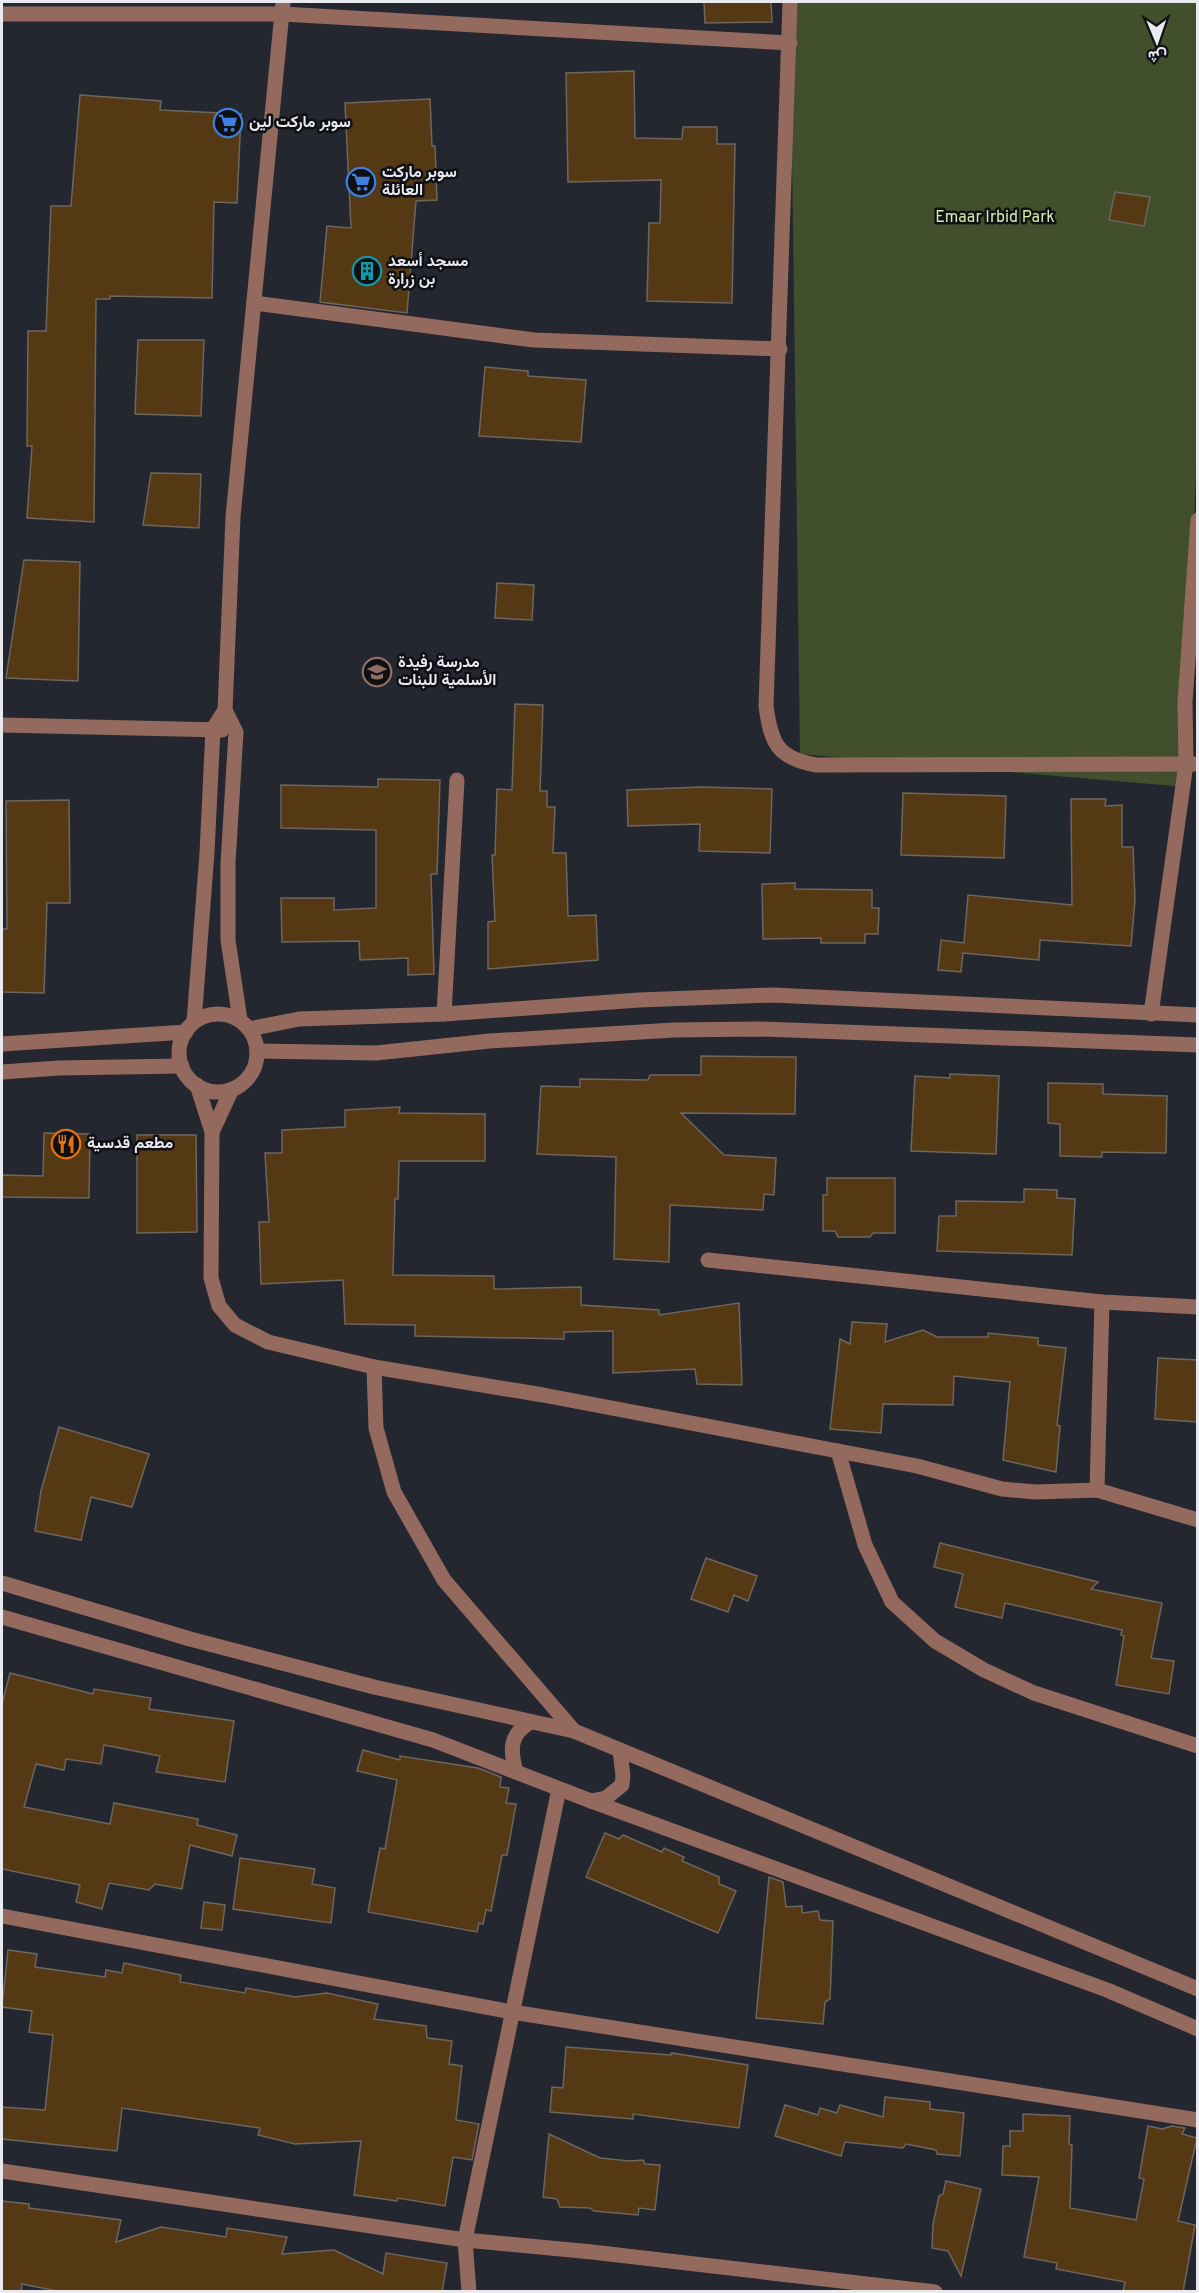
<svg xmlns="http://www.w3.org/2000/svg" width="1199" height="2293" viewBox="0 0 1199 2293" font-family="Overpass,Vazirmatn,sans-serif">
<rect width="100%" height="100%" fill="#252730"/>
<!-- green -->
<path fill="#424f2c" d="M790,2H1197L1198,401L1186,787L800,754Z"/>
<!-- building -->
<g fill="#553814" stroke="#6d665e" stroke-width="1.5">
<path d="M704,2H771L772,22L705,23Z"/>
<path d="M634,71L635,138L682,139L683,127H717V144H735L732,303L647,301L649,223H660L661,180L568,182L566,73Z"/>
<path d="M80,95L161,101L160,110L241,114L237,203L214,202L212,298L110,296V299H96L94,522L27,518L32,446H27L28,331H46L51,206H71Z"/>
<path d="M430,99L432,146H435L437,200L416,201L407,313L320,302L327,226L351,228L345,103Z"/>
<path d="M1115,192L1150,197L1144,226L1109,220Z"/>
<path d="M138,340H204L201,416L135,414Z"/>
<path d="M485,367L528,371V376L586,380L581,442L479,436Z"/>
<path d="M151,473L201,474L199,528L143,525Z"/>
<path d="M24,560L80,562L78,681L6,678Z"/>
<path d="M497,583L534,585L532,620L495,618Z"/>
<path d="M515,704L543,705L540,791H547V807H555L553,853H566L568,916L596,915L598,960L488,969V922L495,921L492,855H495L497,789L512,790Z"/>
<path d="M378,779L440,780L437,874H431L434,974L408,975V958L360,960L359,941L282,942L281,898H334V910L376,908V830L281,828V785L378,787Z"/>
<path d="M701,787L772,789L770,853L699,851L700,824L628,826L627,790Z"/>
<path d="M903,793L1006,796L1004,858L901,855Z"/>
<path d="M1071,799H1106L1105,806L1122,805V847H1133L1135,900L1131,946L1040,940L1039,960L963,953L961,972L938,970L941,940L964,943L968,895L1072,905Z"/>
<path d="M69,800L70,903H47L44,993L2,992V929H7L6,801Z"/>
<path d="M795,883V889L872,890V908H879L878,934H865V943H821V938L763,939L762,884Z"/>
<path d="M701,1056L796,1057L795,1114L681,1113L724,1155L776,1158L774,1195L764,1194L763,1210L670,1205L669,1262L614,1259L616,1157L537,1154L541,1086L580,1087V1079L648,1080L650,1075H701Z"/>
<path d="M950,1074L999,1076L996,1154L911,1151L915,1076L950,1078Z"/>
<path d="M1048,1083L1103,1084V1094L1167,1096L1166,1153L1102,1152V1157L1060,1156V1124L1048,1123Z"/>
<path d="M400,1107L399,1113L485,1114V1161H399L398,1199H395L393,1275L494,1276V1289L581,1287V1305L659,1310V1315L739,1303L742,1385L697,1384L695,1369L613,1373V1331L564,1332V1339L415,1336V1325L345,1324L343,1280L261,1284L259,1222H269L265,1153H282V1130L345,1127V1110Z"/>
<path d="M44,1133L90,1134L89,1198L2,1197V1175L43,1176Z"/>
<path d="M137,1135H196L197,1232L137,1233Z"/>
<path d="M827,1178H895V1233H873L870,1237H838L835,1231H823V1195H827Z"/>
<path d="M1024,1189L1057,1190V1198L1075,1199L1072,1255L937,1251L939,1216H956V1201L1024,1202Z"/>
<path d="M852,1322L887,1324L885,1342L923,1330L937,1337H988V1333L1038,1338V1345L1066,1348L1057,1425L1060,1426L1056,1472L1003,1460L1010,1382L954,1376L953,1405L883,1404L881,1433L830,1429L840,1339L850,1344Z"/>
<path d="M1158,1358L1197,1360V1422L1155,1419Z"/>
<path d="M59,1427L149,1454L132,1507L91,1497L81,1540L35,1531L41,1491Z"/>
<path d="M940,1543L1098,1582L1091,1589L1162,1603L1151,1658L1174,1661L1169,1694L1116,1685L1124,1636L1121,1635L1122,1630L1005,1603L1002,1618L955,1607L963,1574L934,1567Z"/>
<path d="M706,1558L757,1576L748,1601L734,1595L728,1612L691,1599Z"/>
<path d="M10,1673L93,1694L94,1689L151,1698L149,1709L234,1721L225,1782L156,1772L160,1756L104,1745L101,1764L66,1759L64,1770L36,1764L24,1807L110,1824L114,1803L198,1819L197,1825L237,1835L232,1856L190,1845L182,1889L155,1884L149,1890L109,1883L102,1909L76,1902L80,1885L2,1869V1704Z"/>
<path d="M363,1750L400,1760V1756L478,1768L501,1777L500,1787L509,1788L506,1803L516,1804L507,1855H502L491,1911L486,1910L483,1924L479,1923L477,1932L368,1912L380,1848L385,1849L397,1780L357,1771Z"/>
<path d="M605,1833L619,1839L623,1835L662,1852L664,1848L684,1857L682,1861L719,1877V1884L736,1891L718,1933L586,1877Z"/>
<path d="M240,1858L315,1869L312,1884L335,1888L331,1923L233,1909Z"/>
<path d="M769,1877L783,1882L786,1907L802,1906V1913L818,1911L820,1920L833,1921L830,1999L825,2002L823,2024L756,2018Z"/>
<path d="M204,1902L225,1905L222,1930L201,1928Z"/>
<path d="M8,1950L37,1954L35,1967L105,1977L106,1970L122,1973L124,1963L181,1975L180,1982L245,1993L246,1988L295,1997L327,1993L378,2004L374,2019L426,2026L427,2038L452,2041L449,2064L462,2066L456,2120L479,2124L472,2160L453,2157L445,2206L398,2198L397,2201L354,2195L361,2141L295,2144L258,2135L260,2128L122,2108L117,2151L2,2139V2107L45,2110L53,2035L29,2032L32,2011L2,2007Z"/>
<path d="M566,2047L671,2055V2053L748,2065L739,2128L633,2114V2119L550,2112L552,2087L563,2088Z"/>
<path d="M885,2097L930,2102V2109L964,2113L960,2156L937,2154L936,2150L906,2144L903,2148L845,2142L841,2156L775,2136L785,2105L818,2115L820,2108L837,2113L840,2105L883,2117Z"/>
<path d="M1023,2114L1070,2116L1069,2144L1072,2145L1070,2208L1136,2220L1144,2179L1139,2178L1148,2126L1162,2129L1172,2126L1185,2128L1182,2134L1197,2138L1178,2221L1195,2225L1183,2292H1123L1125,2282L1056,2269L1057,2263L1024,2257L1039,2177L1002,2175L1003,2146H1010V2131H1023Z"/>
<path d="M549,2134L600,2158L629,2161L643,2160L645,2164L660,2165L655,2210L639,2208L638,2215L594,2211L590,2208L560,2207L557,2199L543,2197Z"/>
<path d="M946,2181L981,2189L961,2276L948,2251L932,2248L933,2224L939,2196L943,2194Z"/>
<path d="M2,2201L29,2204V2208L121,2220L116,2242L161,2227L226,2237L227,2228L287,2237L282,2254L334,2250L383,2274L386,2253L447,2263L442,2292H62L22,2284L21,2292H2Z"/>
</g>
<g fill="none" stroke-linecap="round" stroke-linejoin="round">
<!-- minor -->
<g stroke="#936a5d" stroke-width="15">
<path d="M790,2L766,706C771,743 777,758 816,765L1198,764"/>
<path d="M2,14H282L790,43"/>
<path d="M254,303L534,340L780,349"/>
<path d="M225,710L236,732L228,863V940L240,1020"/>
<path d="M2,725L222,730"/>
<path d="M444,1014L457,780"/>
<path d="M1151,1014L1186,764L1185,702L1198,520"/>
<circle cx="218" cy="1053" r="39"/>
<path d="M194,1022L207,853L213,729L225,710L233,517L283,2"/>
<path d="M249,1029L299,1019L444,1014L639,1000L773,995L1198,1015"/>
<path d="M2,1044L186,1032"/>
<path d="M257,1051L376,1053L490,1041L674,1030L759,1029L1198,1045"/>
<path d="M2,1072L59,1068L182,1066"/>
<path d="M197,1085L212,1132L211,1278L219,1306L235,1325L268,1342L374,1367L543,1395L917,1466L1002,1489L1036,1492L1097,1490L1198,1520"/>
<path d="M212,1132L232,1089"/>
<path d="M708,1260L1102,1302L1198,1307"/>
<path d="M374,1367L376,1428L394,1492L444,1580L574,1731"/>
<path d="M838,1451L865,1545L892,1602L935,1641L984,1670L1034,1693L1198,1746"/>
<path d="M1097,1490L1102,1302"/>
<path d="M2,1583L190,1639L374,1687L574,1731L1198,1989"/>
<path d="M2,1617L433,1740L591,1801L1107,1990L1198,2029"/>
<path d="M516,1772C510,1750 509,1734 531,1722"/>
<path d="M591,1801L606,1798L622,1785L623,1776L620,1750"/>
<path d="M2,1916L512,2012L1198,2120"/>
<path d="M2,2171L465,2240L592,2252L935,2292"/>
<path d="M469,2292L465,2240L559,1789"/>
</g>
</g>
<!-- icons -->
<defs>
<g id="supermarket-ring" transform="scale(1.5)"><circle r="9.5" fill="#0f1014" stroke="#3f7fe0" stroke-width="1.5"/><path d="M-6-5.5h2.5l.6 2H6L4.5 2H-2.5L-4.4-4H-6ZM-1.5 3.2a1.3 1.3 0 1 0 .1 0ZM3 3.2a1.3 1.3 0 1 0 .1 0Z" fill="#3f7fe0"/></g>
<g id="building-ring" transform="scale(1.5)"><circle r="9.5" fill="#0f1014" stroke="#0f9aa8" stroke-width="1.5"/><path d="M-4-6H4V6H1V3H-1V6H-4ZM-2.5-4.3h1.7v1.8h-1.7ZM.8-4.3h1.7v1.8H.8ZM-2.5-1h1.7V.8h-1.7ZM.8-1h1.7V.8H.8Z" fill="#0f9aa8"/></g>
<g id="school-ring" transform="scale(1.5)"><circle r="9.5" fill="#0f1014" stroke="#8d6e63" stroke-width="1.5"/><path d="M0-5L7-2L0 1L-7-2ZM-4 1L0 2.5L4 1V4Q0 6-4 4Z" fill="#8d6e63"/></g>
<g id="restaurant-ring" transform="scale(1.5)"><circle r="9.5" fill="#0f1014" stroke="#e8710a" stroke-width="1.5"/><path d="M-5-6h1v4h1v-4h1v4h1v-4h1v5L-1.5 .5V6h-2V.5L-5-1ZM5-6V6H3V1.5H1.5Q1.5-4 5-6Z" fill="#e8710a"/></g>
</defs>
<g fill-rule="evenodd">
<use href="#supermarket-ring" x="228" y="123"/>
<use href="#supermarket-ring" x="361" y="182"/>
<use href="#building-ring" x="367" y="271"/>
<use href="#school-ring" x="377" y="672"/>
<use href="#restaurant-ring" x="66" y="1144"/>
</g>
<g text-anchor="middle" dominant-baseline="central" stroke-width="5" stroke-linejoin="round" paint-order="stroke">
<!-- poi labels -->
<g font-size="16" font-weight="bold" fill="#e8eaf0" stroke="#0f1014" text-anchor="start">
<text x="249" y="123">سوبر ماركت لين</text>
<text x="382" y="173">سوبر ماركت<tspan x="382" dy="18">العائلة</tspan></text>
<text x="388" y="262">مسجد أسعد<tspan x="388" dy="18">بن زرارة</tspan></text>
<text x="398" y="663">مدرسة رفيدة<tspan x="398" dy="18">الأسلمية للبنات</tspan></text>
<text x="87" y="1144">مطعم قدسية</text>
</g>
<!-- park labels -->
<g font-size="16" fill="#d3eea9" stroke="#0f1014">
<text x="995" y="218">Emaar Irbid Park</text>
</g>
</g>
<!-- border -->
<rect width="1199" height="2293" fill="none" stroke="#e8eaf0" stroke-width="6"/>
<!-- north arrow -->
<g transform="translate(1157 42) rotate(178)" stroke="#0f1014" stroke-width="4.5" paint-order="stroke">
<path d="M0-4.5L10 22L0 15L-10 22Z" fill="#e8eaf0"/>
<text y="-9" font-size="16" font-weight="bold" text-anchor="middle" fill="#e8eaf0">ش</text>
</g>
</svg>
